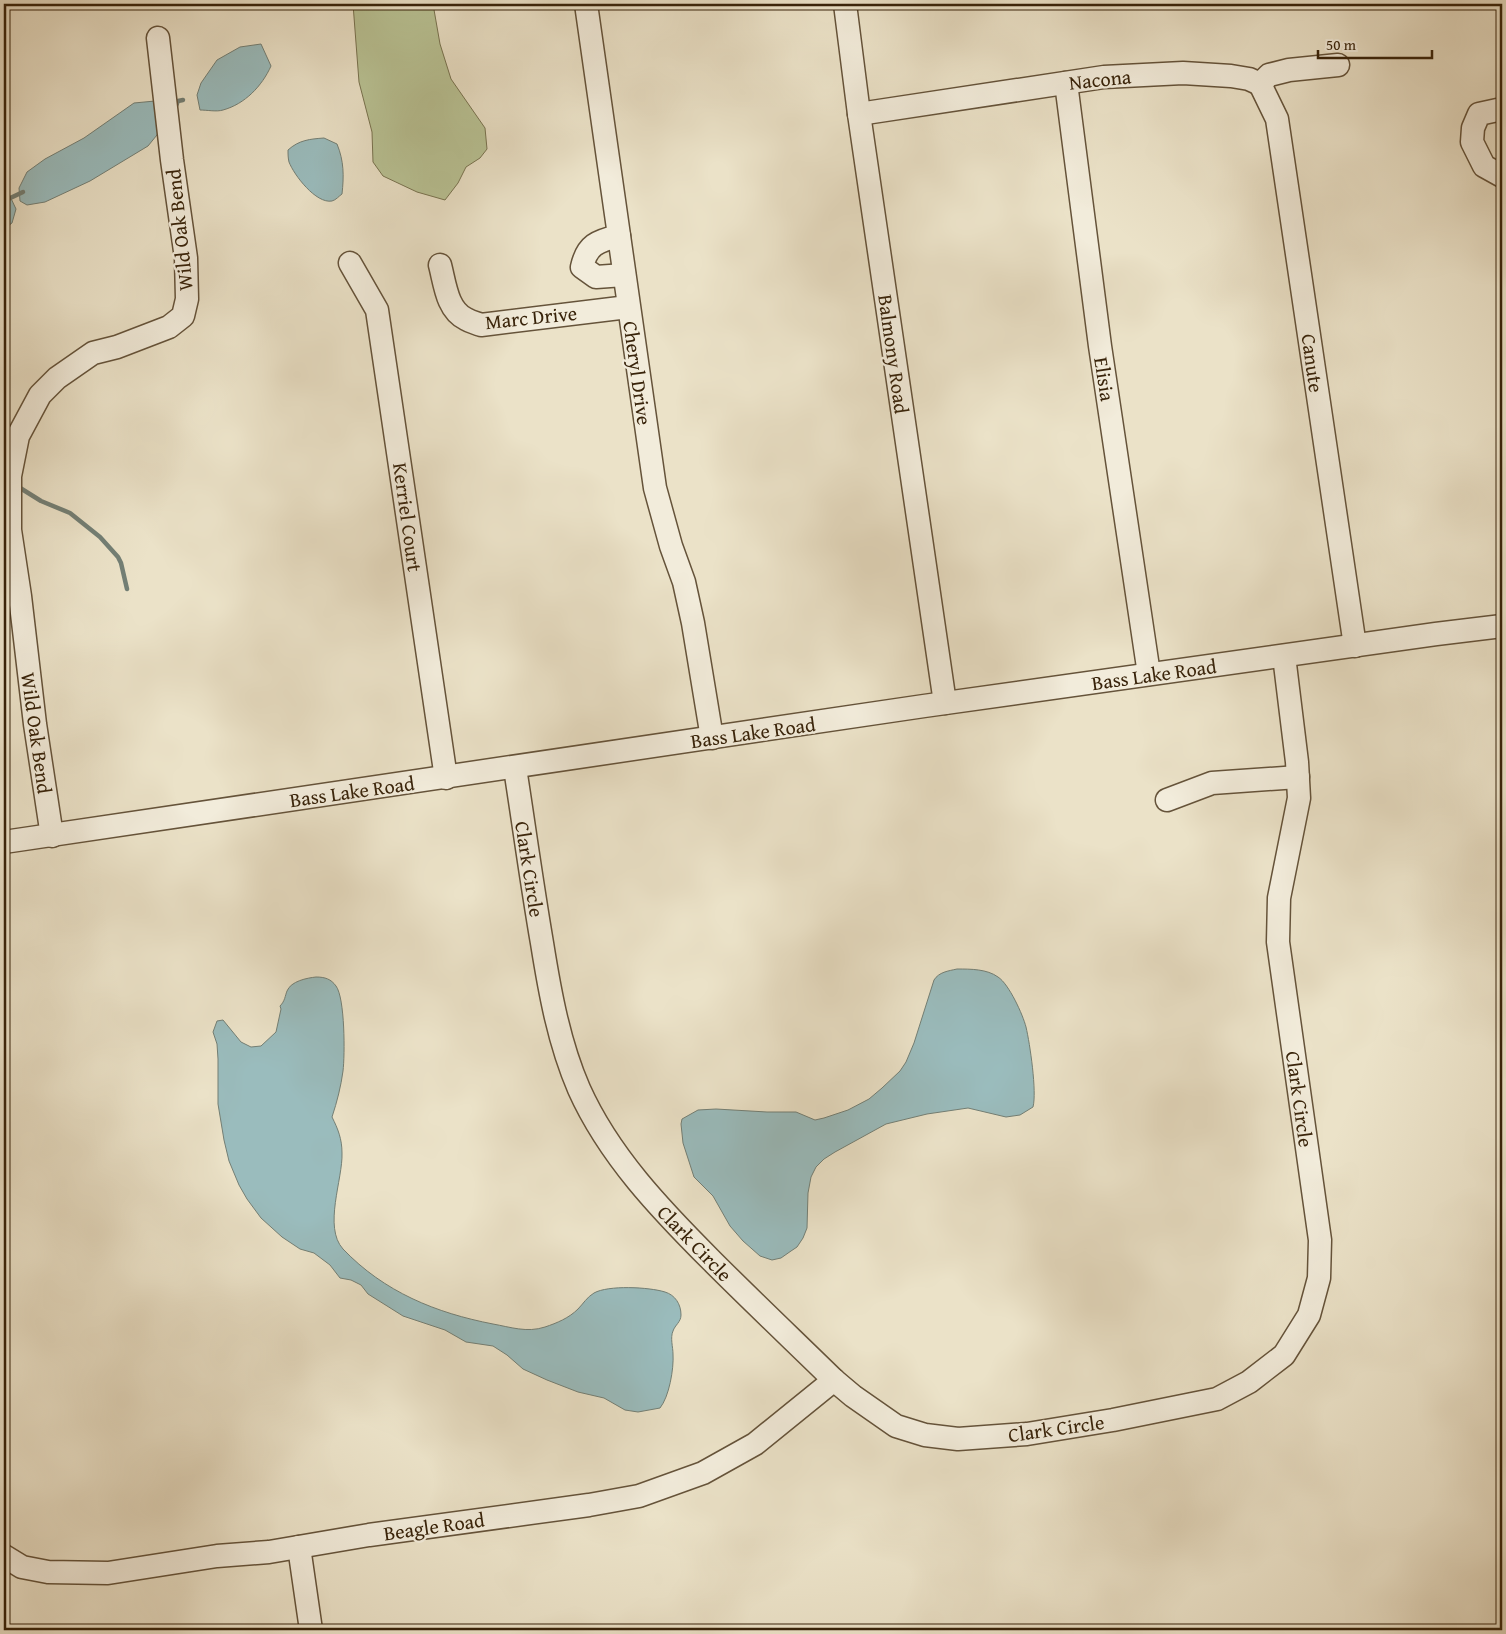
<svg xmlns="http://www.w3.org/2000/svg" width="1506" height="1634" viewBox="0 0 1506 1634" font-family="'Gentium Book Plus',serif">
<rect width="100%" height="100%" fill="#ebe2c8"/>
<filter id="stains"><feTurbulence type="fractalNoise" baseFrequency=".004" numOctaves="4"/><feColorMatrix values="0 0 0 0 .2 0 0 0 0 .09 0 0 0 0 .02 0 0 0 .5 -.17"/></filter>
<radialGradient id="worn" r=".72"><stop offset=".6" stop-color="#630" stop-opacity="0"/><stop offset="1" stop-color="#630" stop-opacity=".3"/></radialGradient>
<!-- green -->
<path fill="#b9c395" stroke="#787350" d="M353,4H433L440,44L451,79L485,128L487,149L480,158L466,167L458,183L445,200L417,192L383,176L373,162L372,132L359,82Z"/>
<!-- water -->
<g fill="#9abcbd" stroke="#737f75">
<path d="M261,44L271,66C262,86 245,104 223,110C217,112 207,110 200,110L197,95L201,83L217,60L240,47Z"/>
<path d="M155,101L161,130L148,146L90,181L45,202L27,205L20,201L19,188L27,172L45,159L84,138L134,103Z"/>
<path d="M324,138L337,144C344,161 344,176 342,194C339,196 336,200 332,201C316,204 294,175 289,162C288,158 288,154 288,150C299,140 310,139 324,138Z"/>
<path d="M8,192L16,209L12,223L4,229V193Z"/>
<path d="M957,969C971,969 987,969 998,977C1009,984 1023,1015 1026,1027C1030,1044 1037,1092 1033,1107L1020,1115L1006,1117L968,1108L927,1114L886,1124L835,1152L824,1159L816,1167L811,1177L808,1193L807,1228L803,1238L797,1247L791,1251L781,1258L772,1260L760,1256L743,1241L730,1226L713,1196L694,1177L683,1143L681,1124L682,1119L698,1110L716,1109L767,1112H796L815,1120L824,1118L848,1110L869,1099L882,1088L900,1071L906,1062L914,1043L934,980C939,972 948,971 957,969Z"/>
<path d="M316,977C325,977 331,979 336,986C345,998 345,1055 343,1071C341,1086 337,1102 332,1117C338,1129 342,1139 342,1153C343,1179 323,1227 343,1249C384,1292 436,1313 493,1324C510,1327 527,1333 545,1327C557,1323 569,1318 578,1309C583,1304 587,1297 594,1293C608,1285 649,1287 665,1292C675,1295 681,1304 681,1315C681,1322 675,1325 673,1331C670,1338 673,1347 673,1354C674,1369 669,1397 660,1408L638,1412L625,1410L604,1398L578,1392L547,1380L523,1369L507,1355L493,1346L466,1342L445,1330L403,1316L368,1294L361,1285L351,1280L340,1278L330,1265L314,1253L300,1249L282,1237L261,1218L247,1199L239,1185L229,1161L224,1140L218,1104V1059L217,1044L213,1032L217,1021L223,1020L241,1042L251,1047L261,1046L276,1032L281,1009L280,1006C285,1001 285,996 287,991C291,981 307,978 316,977Z"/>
</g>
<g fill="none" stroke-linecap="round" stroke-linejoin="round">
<!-- stream -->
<g stroke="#737f75" stroke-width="4.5">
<path d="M175,108L178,101L183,100"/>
<path d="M4,201L23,192"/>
<path d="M17,486L41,501L70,513L100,537L118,557L121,563L127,589"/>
</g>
<!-- minor casing -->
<g stroke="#65533a" stroke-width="25">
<g id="minor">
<path d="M586,4L655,488L671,546L684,582L693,623L712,738"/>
<path d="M845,4L859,114L945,703"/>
<path d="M1066,83L1100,346L1149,674"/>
<path d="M1260,84L1277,119L1355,646"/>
<path d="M1260,84L1269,75L1289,70L1338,65"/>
<path d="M1502,109L1479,114L1473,128L1472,142L1484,166L1502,176"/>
<path d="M859,114L1104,77L1183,73L1231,76L1249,79L1260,84"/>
<path d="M619,236C597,241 587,245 582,267L596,277L624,275"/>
<path d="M350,263L377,310L446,778"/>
<path d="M440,265C445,284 447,310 466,319C471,322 476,323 481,325L628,307"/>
<path d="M515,768C524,826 532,885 542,943C550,993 559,1043 579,1089C609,1156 661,1210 712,1261C752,1301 793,1340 834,1380L853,1396L896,1426L925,1435L958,1439L1027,1434L1113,1420L1217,1399L1249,1382L1284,1355L1309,1315L1319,1278L1320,1240L1278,942L1279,898L1299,798L1297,762L1284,656"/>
<path d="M1167,800L1212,783L1298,777"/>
<path d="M52,836L35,724L20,596L10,530V476L18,436L40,395L57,378L93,353L117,347L169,327L183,316L187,299L186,258L172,160L158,38"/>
<path d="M4,842L924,706L1436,634L1502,626"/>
<path d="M299,1547L311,1630"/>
<path d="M4,1556L22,1567L48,1572L108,1573L217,1556L269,1552L369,1535L589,1505L639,1496L703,1473L755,1444L834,1380"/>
</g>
</g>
<!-- minor -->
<use href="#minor" stroke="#f2ecdb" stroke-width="22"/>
</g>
<g text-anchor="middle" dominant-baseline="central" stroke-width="4.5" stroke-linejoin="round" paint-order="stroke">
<!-- street labels -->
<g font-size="20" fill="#38230a" stroke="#f2ecdb">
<text transform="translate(1100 79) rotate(-6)">Nacona</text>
<text transform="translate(179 230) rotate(-96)">Wild Oak Bend</text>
<text transform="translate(531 317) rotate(-6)">Marc Drive</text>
<text transform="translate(894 354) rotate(82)">Balmony Road</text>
<text transform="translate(1313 363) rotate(82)">Canute</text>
<text transform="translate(638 373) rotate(82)">Cheryl Drive</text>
<text transform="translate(1105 379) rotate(81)">Elisia</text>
<text transform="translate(408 517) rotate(82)">Kerriel Court</text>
<text transform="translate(1154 674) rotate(-8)">Bass Lake Road</text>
<text transform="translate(753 732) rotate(-8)">Bass Lake Road</text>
<text transform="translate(37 733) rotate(82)">Wild Oak Bend</text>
<text transform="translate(352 791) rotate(-8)">Bass Lake Road</text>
<text transform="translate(530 869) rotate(81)">Clark Circle</text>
<text transform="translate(1300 1099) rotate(82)">Clark Circle</text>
<text transform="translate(695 1243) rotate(46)">Clark Circle</text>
<text transform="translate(1056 1428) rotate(-8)">Clark Circle</text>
<text transform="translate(434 1526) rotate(-8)">Beagle Road</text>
</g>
</g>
<!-- margin -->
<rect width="1506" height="1634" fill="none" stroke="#ebe2c8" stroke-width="20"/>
<rect x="5" y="5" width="1496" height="1624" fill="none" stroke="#38230a" stroke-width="2.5"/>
<rect x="10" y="10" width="1486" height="1614" fill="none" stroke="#38230a"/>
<!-- scale -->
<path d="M1318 50v8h114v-8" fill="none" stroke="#38230a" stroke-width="2.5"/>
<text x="1326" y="50" font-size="15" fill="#38230a" stroke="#f2ecdb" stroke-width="4" paint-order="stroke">50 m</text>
<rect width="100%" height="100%" filter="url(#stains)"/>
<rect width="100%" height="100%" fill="url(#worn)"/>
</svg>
